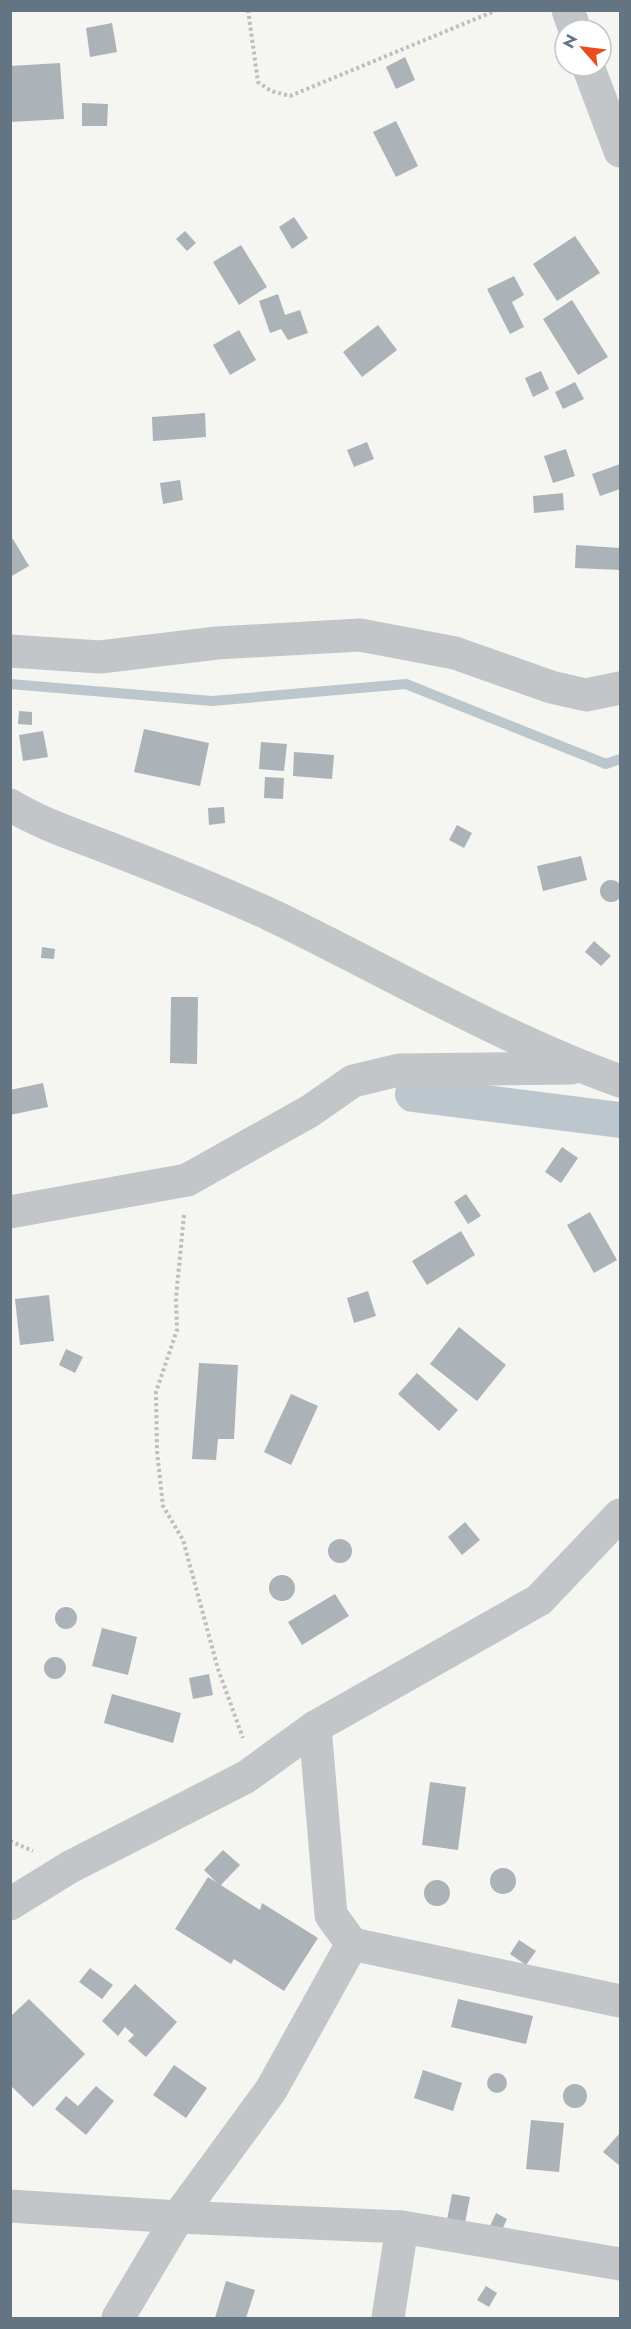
<svg xmlns="http://www.w3.org/2000/svg" width="631" height="2329" viewBox="0 0 631 2329" font-family="Jost,sans-serif">
<rect width="100%" height="100%" fill="#f5f5f1"/>
<g fill="none" stroke-linecap="round" stroke-linejoin="round">
<!-- stream -->
<path stroke="#bbc7cc" stroke-width="10" d="M10,684L212,701L406,684L606,764L620,759"/>
<!-- canal -->
<path stroke="#bbc7cc" stroke-width="36" d="M413,1094L620,1120"/>
</g>
<!-- building -->
<g fill="#abb3b8">
<path d="M112,23L117,52L90,57L86,28Z"/>
<path d="M405,57L415,80L396,89L386,67Z"/>
<path d="M60,63L64,119L10,122V66Z"/>
<path d="M82,103L108,104L107,126H82Z"/>
<path d="M396,121L418,166L396,177L373,132Z"/>
<path d="M294,217L308,238L292,249L279,227Z"/>
<path d="M185,231L196,243L187,251L176,239Z"/>
<path d="M575,236L600,273L557,301L533,264Z"/>
<path d="M241,245L267,287L239,305L213,262Z"/>
<path d="M514,276L524,295L512,302L524,327L510,334L487,289Z"/>
<path d="M278,294L285,315L300,310L308,333L288,340L281,329L270,333L259,301Z"/>
<path d="M572,300L608,357L578,375L543,319Z"/>
<path d="M378,325L397,350L362,377L343,352Z"/>
<path d="M239,330L256,360L230,375L213,345Z"/>
<path d="M541,371L549,389L533,397L525,378Z"/>
<path d="M575,382L584,399L563,409L555,392Z"/>
<path d="M205,413L206,437L153,441L152,417Z"/>
<path d="M367,442L374,459L354,467L347,450Z"/>
<path d="M566,449L575,476L553,483L544,456Z"/>
<path d="M620,464V489L600,496L592,474Z"/>
<path d="M180,480L183,500L163,504L160,483Z"/>
<path d="M563,493L564,510L534,513L533,496Z"/>
<path d="M13,539L29,566L10,577V540Z"/>
<path d="M576,545L620,548V570L575,568Z"/>
<path d="M19,711L32,712V725L18,724Z"/>
<path d="M144,729L209,743L200,786L134,772Z"/>
<path d="M43,731L48,757L23,761L19,735Z"/>
<path d="M261,742L287,744L284,771L259,769Z"/>
<path d="M294,752L334,755L332,779L293,776Z"/>
<path d="M265,777L284,778L283,799L264,798Z"/>
<path d="M224,807L225,823L209,825L208,808Z"/>
<path d="M457,825L472,833L464,848L449,840Z"/>
<path d="M581,856L587,880L543,891L537,866Z"/>
<circle cx="611" cy="891" r="11"/>
<path d="M594,941L611,956L601,966L585,952Z"/>
<path d="M42,947L55,949L54,959L41,958Z"/>
<path d="M171,997H198L197,1064L170,1063Z"/>
<path d="M43,1083L48,1107L10,1115V1090Z"/>
<path d="M562,1147L578,1158L561,1183L545,1172Z"/>
<path d="M466,1194L481,1216L468,1224L454,1202Z"/>
<path d="M590,1212L617,1260L594,1273L567,1225Z"/>
<path d="M461,1231L475,1255L427,1285L412,1261Z"/>
<path d="M368,1291L376,1316L354,1323L347,1298Z"/>
<path d="M49,1295L54,1341L20,1345L15,1299Z"/>
<path d="M459,1327L506,1365L477,1401L430,1364Z"/>
<path d="M66,1349L83,1357L75,1373L59,1365Z"/>
<path d="M199,1363L238,1365L234,1439H218L216,1460L192,1459Z"/>
<path d="M417,1373L458,1410L439,1431L398,1394Z"/>
<path d="M291,1394L318,1406L291,1465L264,1452Z"/>
<path d="M465,1522L480,1540L462,1555L448,1537Z"/>
<circle cx="340" cy="1551" r="12"/>
<circle cx="282" cy="1588" r="13"/>
<path d="M335,1594L349,1616L302,1645L288,1622Z"/>
<circle cx="66" cy="1618" r="11"/>
<path d="M102,1628L137,1637L128,1675L92,1666Z"/>
<circle cx="55" cy="1668" r="11"/>
<path d="M209,1674L213,1695L193,1699L189,1678Z"/>
<path d="M112,1694L181,1713L173,1743L104,1723Z"/>
<path d="M430,1782L466,1787L458,1850L422,1845Z"/>
<path d="M223,1850L240,1865L220,1886L204,1870Z"/>
<circle cx="503" cy="1881" r="13"/>
<path d="M208,1877L260,1910L262,1903L318,1938L284,1991L234,1959L231,1964L175,1929Z"/>
<circle cx="437" cy="1893" r="13"/>
<path d="M519,1940L536,1951L526,1965L510,1954Z"/>
<path d="M90,1968L113,1985L102,1999L79,1982Z"/>
<path d="M135,1984L177,2022L146,2057L128,2041L134,2035L125,2027L118,2036L102,2021Z"/>
<path d="M29,1999L85,2054L33,2107L10,2085V2017Z"/>
<path d="M458,1999L533,2016L526,2044L451,2027Z"/>
<path d="M174,2065L207,2088L186,2118L153,2095Z"/>
<path d="M423,2070L462,2083L453,2111L414,2098Z"/>
<circle cx="497" cy="2083" r="10"/>
<circle cx="575" cy="2096" r="12"/>
<path d="M96,2086L114,2101L86,2135L55,2109L66,2096L78,2106Z"/>
<path d="M531,2120L564,2123L559,2172L526,2169Z"/>
<path d="M619,2134L620,2135V2166L603,2152Z"/>
<path d="M452,2194L470,2197L465,2223L447,2220Z"/>
<path d="M496,2213L507,2219L501,2232L490,2226Z"/>
<path d="M226,2281L255,2290L246,2318H215Z"/>
<path d="M486,2286L497,2293L489,2307L477,2300Z"/>
</g>
<g fill="none" stroke-linecap="round" stroke-linejoin="round">
<!-- path -->
<g stroke="#bcbec0" stroke-width="4" stroke-dasharray="3 3" stroke-linecap="butt">
<path d="M248,10L258,82L271,91L290,96L497,10"/>
<path d="M184,1215L176,1298L177,1330L156,1392L157,1451L163,1506L183,1540L218,1669L243,1738"/>
<path d="M10,1841L33,1851"/>
</g>
<!-- minor -->
<g stroke="#c2c6c9" stroke-width="33">
<path d="M568,10L575,30"/>
<path d="M588,66L620,151"/>
<path d="M10,651L100,657L217,643L360,635L455,653L551,687L586,695L620,688"/>
<path d="M10,805C43,825 79,836 114,850C166,870 218,891 269,914C386,970 498,1037 620,1081"/>
<path d="M10,1212L187,1180L310,1111L353,1081L399,1070L571,1068"/>
<path d="M352,1944L620,2001"/>
<path d="M10,2206L178,2217L402,2227L620,2264"/>
<path d="M118,2318L178,2217L271,2090L352,1944L331,1915L315,1727"/>
<path d="M388,2318L402,2227"/>
</g>
<!-- tertiary -->
<path stroke="#c2c6c9" stroke-width="33" d="M10,1904L70,1867L246,1777L315,1727L539,1600L620,1515"/>
</g>
<!-- border -->
<rect width="631" height="2329" fill="none" stroke="#637483" stroke-width="24"/>
<!-- north arrow -->
<g transform="translate(583 48) rotate(298)"><circle r="28" fill="#ffffff" stroke="#c1c7cd" stroke-width="1.5"/>
<path d="M0-4.5L10 22L0 15L-10 22Z" fill="#e94d1d"/>
<text y="-9" font-size="16" font-weight="bold" text-anchor="middle" fill="#637483">N</text>
</g>
</svg>
